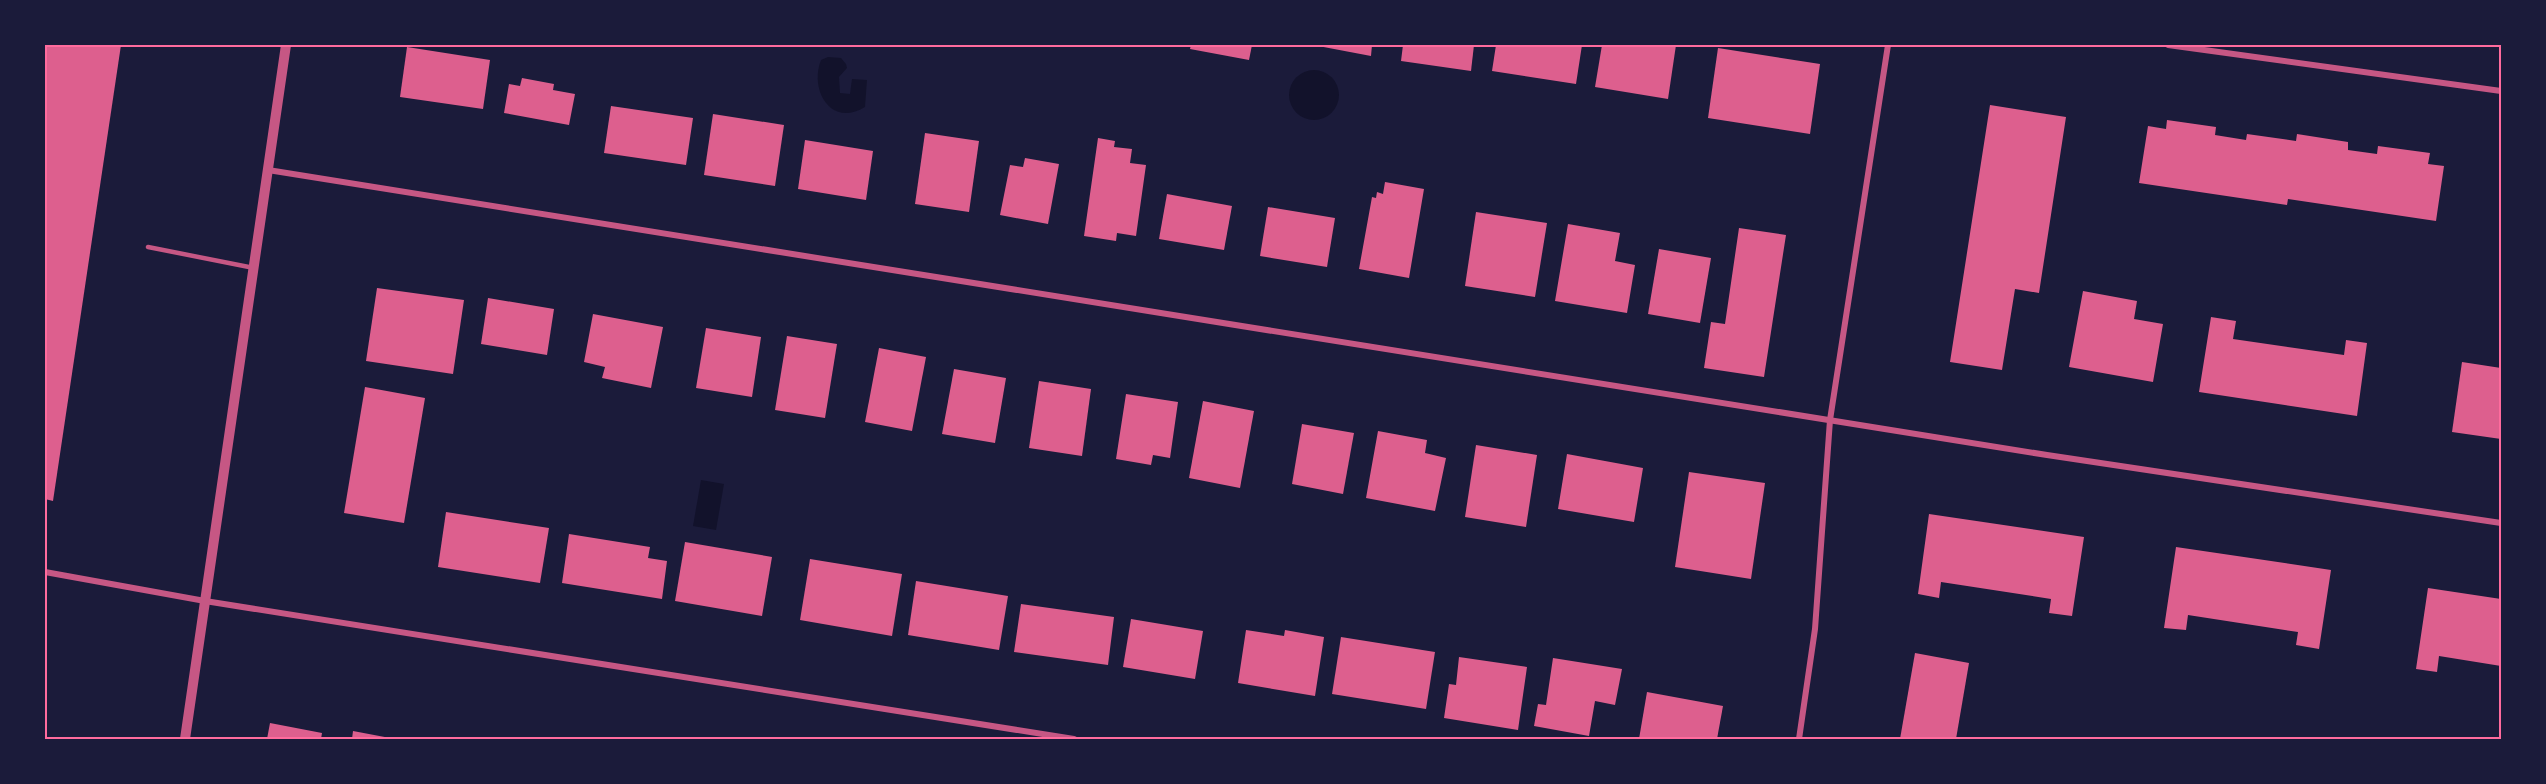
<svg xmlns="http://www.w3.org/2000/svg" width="2546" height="784" viewBox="0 0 2546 784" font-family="Manrope,sans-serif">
<rect width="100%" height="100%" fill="#1b1b3a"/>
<!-- water -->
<g fill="#12122b">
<path d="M828,57L841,58L846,64L847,68L839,77L840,93L850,94L852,79L867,80L865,107C831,128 809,90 821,60Z"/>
<circle cx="1314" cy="95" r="25"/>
<path d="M701,480L724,484L716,530L693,526Z"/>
</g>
<!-- building -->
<g fill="#dd5f8e">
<path d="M45,45H121L53,501L45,499Z"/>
<path d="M1191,45H1252L1249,60L1190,49Z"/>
<path d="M1313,45H1372L1371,56Z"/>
<path d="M1403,45H1474L1471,71L1401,61Z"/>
<path d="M1496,45H1582L1576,84L1492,71Z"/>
<path d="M1602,45H1676L1668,99L1595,87Z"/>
<path d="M407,47L490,60L483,109L400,97Z"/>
<path d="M1718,48L1820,64L1810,134L1708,118Z"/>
<path d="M522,78L554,84L553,90L575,94L569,125L504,113L509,84L520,86Z"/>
<path d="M1990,105L2066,117L2039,293L2015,289L2002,370L1950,362Z"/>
<path d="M611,106L693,118L686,165L604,153Z"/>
<path d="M713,114L784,125L775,186L704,175Z"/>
<path d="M2167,120L2216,127L2215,135L2246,140L2247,134L2296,141L2297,134L2348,142V150L2377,154L2378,146L2430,153L2428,164L2444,166L2436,221L2288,199L2287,205L2139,183L2148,126L2166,129Z"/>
<path d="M925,133L979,141L969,212L915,204Z"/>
<path d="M1098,138L1115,141L1114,147L1132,149L1130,163L1146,165L1136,236L1117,233L1116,241L1084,236Z"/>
<path d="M805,140L873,151L866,200L798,189Z"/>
<path d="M1025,158L1059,164L1048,224L1000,215L1010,165L1023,167Z"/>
<path d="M1385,182L1424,189L1409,278L1359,269L1372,197L1376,198L1377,192L1383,194Z"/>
<path d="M1167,194L1232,206L1224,250L1159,239Z"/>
<path d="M1268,207L1335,218L1327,267L1260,256Z"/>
<path d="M1476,212L1547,223L1535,297L1465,286Z"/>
<path d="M1568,224L1620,233L1615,261L1635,265L1627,313L1555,301Z"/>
<path d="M1739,228L1786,235L1764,377L1704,368L1711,322L1725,324Z"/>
<path d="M1659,249L1711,258L1700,323L1648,314Z"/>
<path d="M377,288L464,300L453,374L366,361Z"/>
<path d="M2083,291L2137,301L2134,319L2163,324L2153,382L2069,367Z"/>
<path d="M488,298L554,309L547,355L481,344Z"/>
<path d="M593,314L663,327L651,388L602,378L605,367L584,362Z"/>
<path d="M2211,317L2236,321L2233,339L2344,355L2346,340L2367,343L2357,416L2199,392Z"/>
<path d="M706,328L761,337L752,397L696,388Z"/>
<path d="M787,336L837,344L825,418L775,410Z"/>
<path d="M879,348L926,357L912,431L865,422Z"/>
<path d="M2462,362L2501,368V439L2452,432Z"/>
<path d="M954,369L1006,378L995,443L942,434Z"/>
<path d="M1039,381L1091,389L1082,456L1029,448Z"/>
<path d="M365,387L425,398L404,523L344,513Z"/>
<path d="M1126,394L1178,402L1170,458L1153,455L1151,465L1116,459Z"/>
<path d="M1203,401L1254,411L1240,488L1189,478Z"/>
<path d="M1302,424L1354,433L1343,494L1292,484Z"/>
<path d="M1378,431L1427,440L1425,453L1446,458L1435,511L1366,498Z"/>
<path d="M1476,445L1537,455L1526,527L1465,517Z"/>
<path d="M1567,454L1643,468L1634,522L1558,509Z"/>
<path d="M1689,472L1765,483L1751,579L1675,567Z"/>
<path d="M446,512L549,528L540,583L438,567Z"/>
<path d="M1929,514L2084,537L2072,616L2049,613L2051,599L1941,582L1939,598L1918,594Z"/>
<path d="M569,534L650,547L648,558L667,561L662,599L562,583Z"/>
<path d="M685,542L772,557L762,616L675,601Z"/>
<path d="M2176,547L2331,570L2319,649L2296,645L2298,632L2188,615L2186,630L2164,628Z"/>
<path d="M810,559L902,574L892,636L800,620Z"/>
<path d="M916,581L1008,596L999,650L908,635Z"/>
<path d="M2428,588L2501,599V666L2439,656L2437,672L2416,669Z"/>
<path d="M1021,604L1114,617L1108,665L1014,652Z"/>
<path d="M1131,619L1203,631L1195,679L1123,667Z"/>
<path d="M1246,630L1284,636L1285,630L1324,637L1315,696L1238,683Z"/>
<path d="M1341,637L1435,652L1426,709L1332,694Z"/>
<path d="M1915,653L1969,663L1956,739H1900Z"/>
<path d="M1459,657L1527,667L1518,730L1444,718L1449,684L1456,685Z"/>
<path d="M1553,658L1622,669L1615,705L1595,701L1589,736L1534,726L1538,704L1546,705Z"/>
<path d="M1647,692L1723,706L1717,739H1639Z"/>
<path d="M270,723L322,733L321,739H267Z"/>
<path d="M353,731L390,738V739H352Z"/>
</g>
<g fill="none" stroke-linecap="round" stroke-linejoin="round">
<!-- service -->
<path stroke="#c65784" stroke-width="4.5" d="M148,247L254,268"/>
<!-- minor -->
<g stroke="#c65784" stroke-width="6">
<path d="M2168,45L2501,91"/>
<path d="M268,170L2047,455L2501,523"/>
<path d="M45,572L205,601L1074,739"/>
<path d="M1799,739L1815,629L1830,420L1888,45"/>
</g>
<!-- tertiary -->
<path stroke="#c65784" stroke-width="10" d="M185,739L286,45"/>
</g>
<!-- border -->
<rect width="2546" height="784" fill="none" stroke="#1b1b3a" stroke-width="93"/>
<rect x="46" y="46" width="2454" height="692" fill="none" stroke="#ff6b9d" stroke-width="2"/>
</svg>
